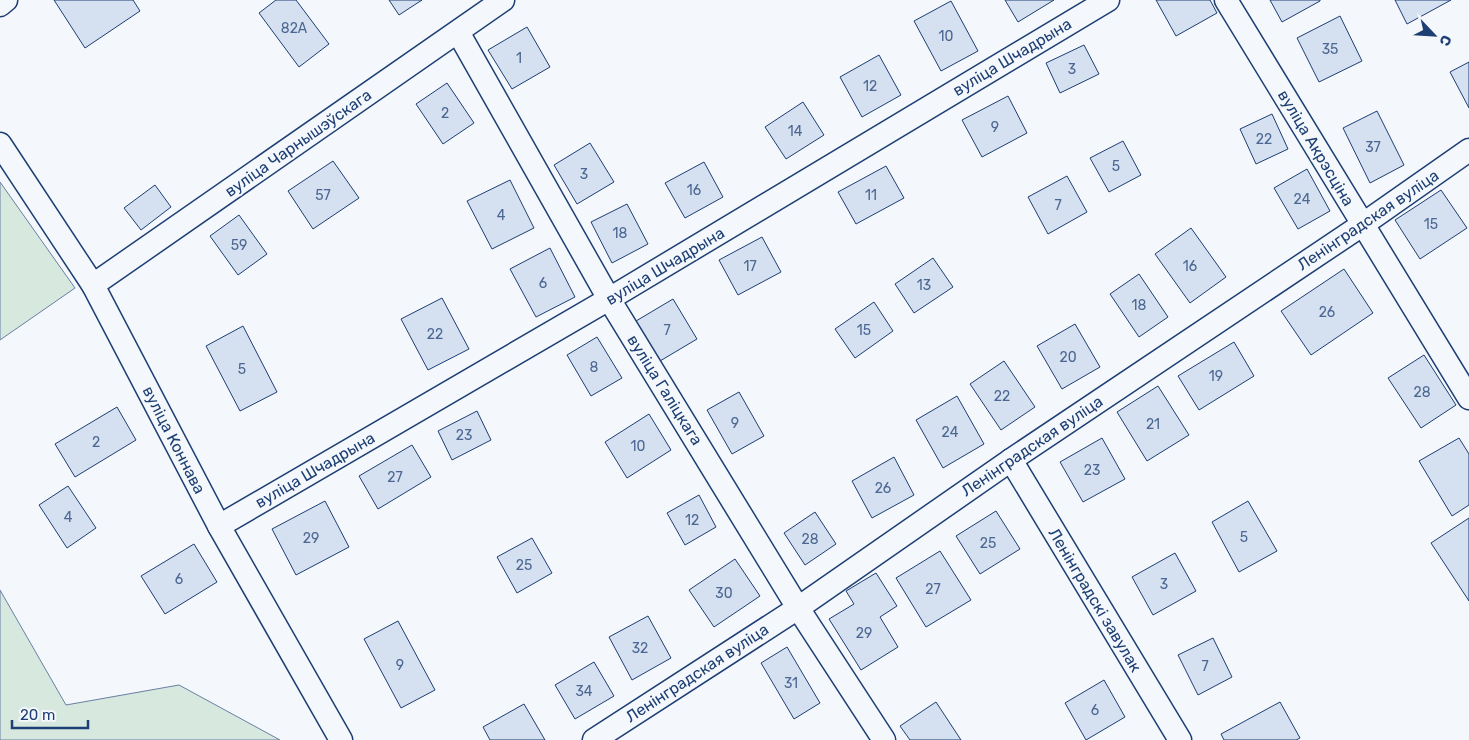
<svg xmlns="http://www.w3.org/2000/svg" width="1469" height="740" viewBox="0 0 1469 740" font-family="Rubik,sans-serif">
<rect width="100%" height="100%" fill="#f4f7fb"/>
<!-- green -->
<g fill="#d7e8df" stroke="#687fa3">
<path d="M0,182L75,288L0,340Z"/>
<path d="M0,590L66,705L179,685L280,740H0Z"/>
</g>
<!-- building -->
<g fill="#d5e0f0" stroke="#1d3f73">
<path d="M54,0H133L140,11L85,48Z"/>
<path d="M276,0H296L329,44L299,67L259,13Z"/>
<path d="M389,0H422L399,15Z"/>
<path d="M1005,0H1054L1018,22Z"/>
<path d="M1156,0H1210L1217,13L1176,36Z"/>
<path d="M1270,0H1320V1L1282,22Z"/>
<path d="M1395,0H1451L1407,24Z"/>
<path d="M951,1L978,51L941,71L914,21Z"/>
<path d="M1340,16L1362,61L1319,82L1297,38Z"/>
<path d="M527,27L550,67L512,89L488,50Z"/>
<path d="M1084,45L1099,74L1060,93L1046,63Z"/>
<path d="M879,55L901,95L862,117L840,77Z"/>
<path d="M1469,62V108L1450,72Z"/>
<path d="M447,83L474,123L443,144L416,104Z"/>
<path d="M1008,96L1027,133L982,157L962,120Z"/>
<path d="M803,102L824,135L786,159L765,127Z"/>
<path d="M1377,111L1404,165L1370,183L1343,128Z"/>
<path d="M1272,114L1288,149L1256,164L1240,129Z"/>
<path d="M1123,141L1141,175L1109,192L1090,158Z"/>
<path d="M590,143L614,182L577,204L554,165Z"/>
<path d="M333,161L359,198L313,229L288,191Z"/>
<path d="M704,162L723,197L685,218L665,183Z"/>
<path d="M886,166L904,198L856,224L838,192Z"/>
<path d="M1307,169L1330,211L1298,229L1274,188Z"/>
<path d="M1067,176L1087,212L1048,234L1028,197Z"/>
<path d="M510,180L534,228L492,249L467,201Z"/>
<path d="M155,185L171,207L141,230L124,208Z"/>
<path d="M1441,190L1467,228L1420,259L1395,220Z"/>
<path d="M627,204L648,244L612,263L591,222Z"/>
<path d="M239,215L267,254L238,275L210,236Z"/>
<path d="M1191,228L1226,277L1190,303L1155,254Z"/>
<path d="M762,237L781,272L738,295L719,260Z"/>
<path d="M550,248L575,297L536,317L510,269Z"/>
<path d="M933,258L953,287L914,313L895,284Z"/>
<path d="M1344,269L1373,313L1311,355L1281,311Z"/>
<path d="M1139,274L1168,317L1139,337L1110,294Z"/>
<path d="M442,298L469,349L428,370L401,319Z"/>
<path d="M673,299L697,339L660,361L636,321Z"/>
<path d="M874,302L893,331L855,358L835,329Z"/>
<path d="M1075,324L1100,367L1062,389L1037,346Z"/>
<path d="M243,326L277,392L240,411L206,346Z"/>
<path d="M597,337L622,378L591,396L567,355Z"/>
<path d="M1234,342L1254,376L1199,410L1178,376Z"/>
<path d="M1424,355L1456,405L1421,428L1388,378Z"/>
<path d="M1004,361L1035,407L1001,430L970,384Z"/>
<path d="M1158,386L1189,435L1147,461L1117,412Z"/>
<path d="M739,392L764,436L732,454L707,410Z"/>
<path d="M957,396L984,444L943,468L916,420Z"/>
<path d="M117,407L136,440L75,477L55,444Z"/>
<path d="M477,411L491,440L452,460L438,431Z"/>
<path d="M649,414L671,450L627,478L605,442Z"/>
<path d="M1102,438L1125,479L1083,502L1060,462Z"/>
<path d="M1459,438L1469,454V505L1452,516L1419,461Z"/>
<path d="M412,445L431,477L378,509L359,476Z"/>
<path d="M894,457L914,495L872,518L852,481Z"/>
<path d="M68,486L96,528L67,548L39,505Z"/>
<path d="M699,495L716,527L685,545L667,513Z"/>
<path d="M325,501L349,547L296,575L272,529Z"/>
<path d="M1248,501L1277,551L1239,572L1212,522Z"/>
<path d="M996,511L1020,549L980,574L956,536Z"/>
<path d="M815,512L836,544L805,565L784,533Z"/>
<path d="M1469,518V601L1431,543Z"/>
<path d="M532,538L552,573L517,593L497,557Z"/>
<path d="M194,544L217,582L165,614L141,576Z"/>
<path d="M940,551L971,600L926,627L896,578Z"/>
<path d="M1175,553L1196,591L1153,615L1132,577Z"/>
<path d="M735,559L760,596L714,627L689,590Z"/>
<path d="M876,573L897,606L880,617L898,647L861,670L829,619L854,604L846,591Z"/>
<path d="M648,616L671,658L632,680L609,637Z"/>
<path d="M398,621L435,690L401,708L364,639Z"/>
<path d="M1213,638L1232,677L1198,695L1178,655Z"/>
<path d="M787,647L820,703L794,719L761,663Z"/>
<path d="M594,662L614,696L575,719L555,685Z"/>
<path d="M1104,680L1125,717L1086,740L1065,703Z"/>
<path d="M936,702L961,740H910L900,726Z"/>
<path d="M1280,702L1300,738L1296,740H1224L1221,734Z"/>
<path d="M524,704L545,740H490L483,727Z"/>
</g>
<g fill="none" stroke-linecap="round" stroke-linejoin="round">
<!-- street casing -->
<g stroke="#1d3f73" stroke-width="25">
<g id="street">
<path d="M1226,0L1469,398"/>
<path d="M0,5L6,0"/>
<path d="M458,32L609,299L798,608L884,740"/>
<path d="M0,144L93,285L219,526L341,740"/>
<path d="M93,285L503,0"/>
<path d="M1011,460L1180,740"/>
<path d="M219,526L609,299L1108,0"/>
<path d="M594,740L798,608L1011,460L1362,225L1469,150"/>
</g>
</g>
<!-- street -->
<use href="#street" stroke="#f4f7fb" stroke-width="22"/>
</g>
<g text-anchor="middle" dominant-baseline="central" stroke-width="4" stroke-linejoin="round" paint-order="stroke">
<!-- number labels -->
<g font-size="14" fill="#4b6792">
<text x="294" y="28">82А</text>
<text x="946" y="36">10</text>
<text x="1330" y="49">35</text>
<text x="519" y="58">1</text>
<text x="1072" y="69">3</text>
<text x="870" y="86">12</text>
<text x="445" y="113">2</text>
<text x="995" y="127">9</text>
<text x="795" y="131">14</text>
<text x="1264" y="139">22</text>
<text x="1373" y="147">37</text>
<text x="1116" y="166">5</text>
<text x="584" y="174">3</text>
<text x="694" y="190">16</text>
<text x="323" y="195">57</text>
<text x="871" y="195">11</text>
<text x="1302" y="199">24</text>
<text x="1058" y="205">7</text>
<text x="501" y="215">4</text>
<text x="1431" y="224">15</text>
<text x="620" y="233">18</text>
<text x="239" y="245">59</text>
<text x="750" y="266">17</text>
<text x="1190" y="266">16</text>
<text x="543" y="283">6</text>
<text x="924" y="285">13</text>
<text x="1139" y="305">18</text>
<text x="1327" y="312">26</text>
<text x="667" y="330">7</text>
<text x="864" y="330">15</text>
<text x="435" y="334">22</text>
<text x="1068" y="357">20</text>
<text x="594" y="367">8</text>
<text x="242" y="369">5</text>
<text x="1216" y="376">19</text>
<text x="1422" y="392">28</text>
<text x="1002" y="396">22</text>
<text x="735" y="423">9</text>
<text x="1153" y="424">21</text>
<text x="950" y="432">24</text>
<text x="464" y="435">23</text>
<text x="96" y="442">2</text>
<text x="638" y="446">10</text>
<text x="1092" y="470">23</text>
<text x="395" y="477">27</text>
<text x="883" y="488">26</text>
<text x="68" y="517">4</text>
<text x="692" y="520">12</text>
<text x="1244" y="537">5</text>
<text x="311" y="538">29</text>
<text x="810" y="539">28</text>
<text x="988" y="543">25</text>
<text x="524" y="565">25</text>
<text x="179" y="579">6</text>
<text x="1164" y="584">3</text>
<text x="933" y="589">27</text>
<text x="724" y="593">30</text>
<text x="864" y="633">29</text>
<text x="640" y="648">32</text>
<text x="400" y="665">9</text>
<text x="1205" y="666">7</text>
<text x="791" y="683">31</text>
<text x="584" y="691">34</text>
<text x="1095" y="710">6</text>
</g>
<!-- street labels -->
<g font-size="16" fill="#1d3f73" stroke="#f4f7fb">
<text transform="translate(1012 57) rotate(-31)">вуліца Шчадрына</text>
<text transform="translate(298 143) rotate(-35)">вуліца Чарнышэўскага</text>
<text transform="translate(1316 148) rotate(59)">вуліца Акрэсціна</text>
<text transform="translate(1368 220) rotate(-34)">Ленінградская вуліца</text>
<text transform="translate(665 266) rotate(-31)">вуліца Шчадрына</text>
<text transform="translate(665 390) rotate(58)">вуліца Галіцкага</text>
<text transform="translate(174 440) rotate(63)">вуліца Коннава</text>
<text transform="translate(1032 446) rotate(-34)">Ленінградская вуліца</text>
<text transform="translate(315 470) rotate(-30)">вуліца Шчадрына</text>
<text transform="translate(1095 600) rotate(59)">Ленінградскі завулак</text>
<text transform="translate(697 673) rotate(-33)">Ленінградская вуліца</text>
</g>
</g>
<!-- north arrow -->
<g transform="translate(1434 35) rotate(115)" stroke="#f4f7fb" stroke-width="4" paint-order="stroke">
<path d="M0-4L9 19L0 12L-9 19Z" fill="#1d3f73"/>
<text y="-8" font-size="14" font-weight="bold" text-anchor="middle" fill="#1d3f73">С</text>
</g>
<!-- scale -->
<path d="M12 720v8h76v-8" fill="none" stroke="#1d3f73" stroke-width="2.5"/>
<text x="20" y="720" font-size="15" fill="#1d3f73" stroke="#f4f7fb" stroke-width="4" paint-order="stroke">20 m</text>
</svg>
